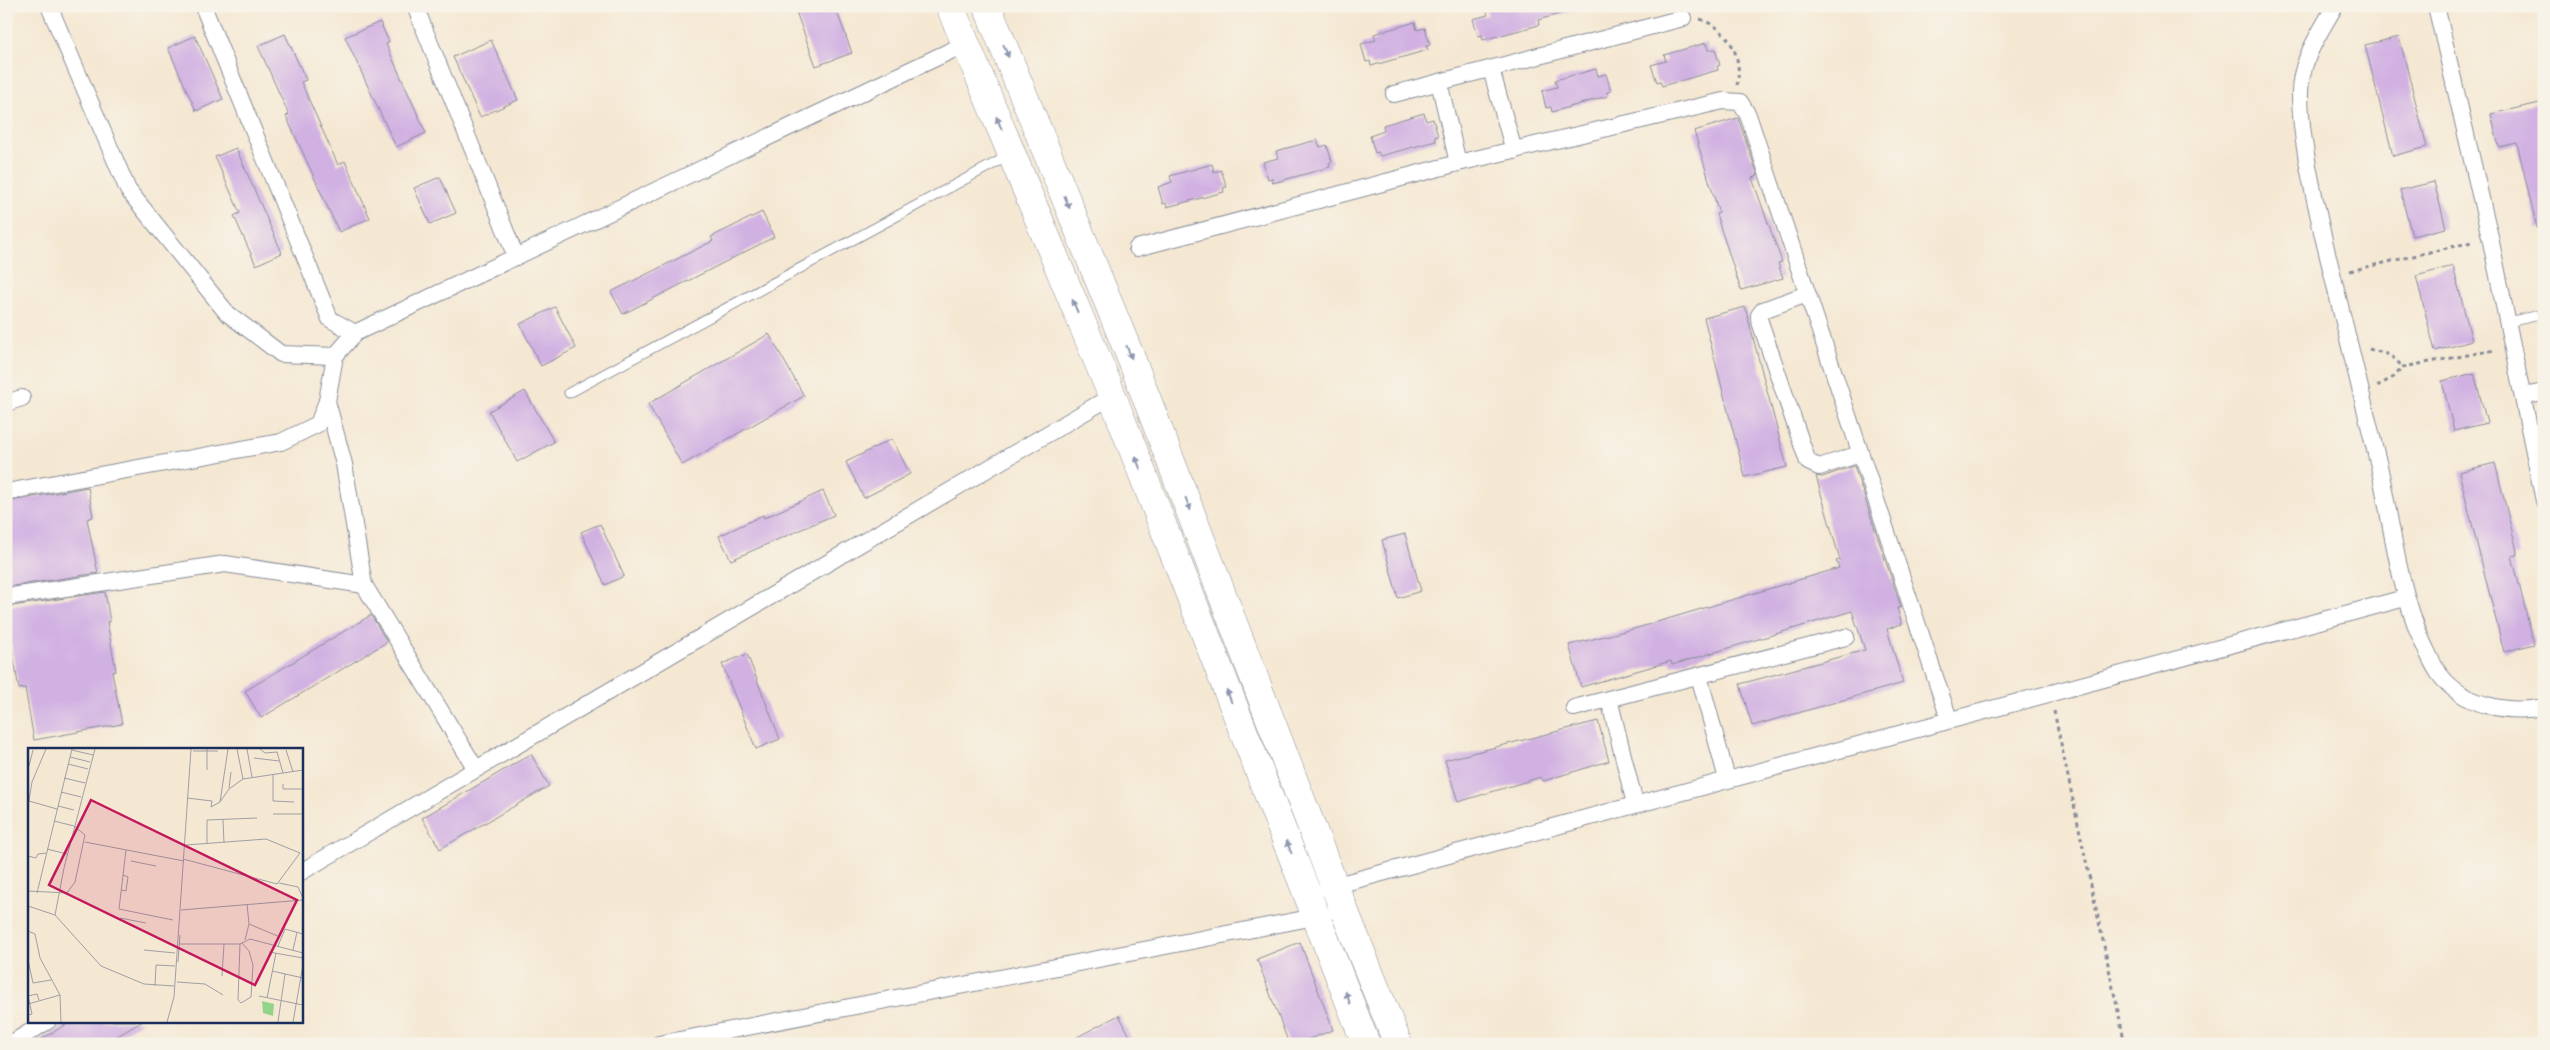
<svg xmlns="http://www.w3.org/2000/svg" width="2550" height="1050" viewBox="0 0 2550 1050" font-family="'EB Garamond',serif">
<rect width="100%" height="100%" fill="#f7f3e8"/>
<filter id="ink" filterUnits="userSpaceOnUse"><feTurbulence type="fractalNoise" baseFrequency=".02" numOctaves="2"/><feDisplacementMap in="SourceGraphic" scale="10" xChannelSelector="R" yChannelSelector="G"/><feConvolveMatrix kernelMatrix="1 2 1 2 8 2 1 2 1" color-interpolation-filters="sRGB"/></filter>
<filter id="wash" filterUnits="userSpaceOnUse"><feTurbulence type="fractalNoise" baseFrequency=".0096" numOctaves="4" result="noise"/><feDisplacementMap in="SourceGraphic" scale="20" xChannelSelector="R" yChannelSelector="G"/><feGaussianBlur stdDeviation="1.12" result="paint"/><feColorMatrix in="noise" values="0 0 0 0 0 0 0 0 0 0 0 0 0 0 0 0 0 1.4 0 .05"/><feComposite in="paint" operator="in"/></filter>
<g filter="url(#wash)">
<rect width="100%" height="100%" fill="#f5e8d3"/>
<g id="blocks">
<!-- building -->
<g fill="#d1b1e2">
<path d="M794,6H835L852,53L816,66Z"/>
<path d="M1495,6H1570L1571,11L1538,20L1539,25L1483,40L1482,35L1478,36L1473,19L1488,15L1486,9Z"/>
<path d="M380,22L389,42L386,44L426,133L396,147L345,37Z"/>
<path d="M1415,22L1417,30L1425,28L1430,45L1426,46L1428,50L1371,66L1370,61L1366,62L1361,44L1376,40L1374,34Z"/>
<path d="M285,34L306,80L301,82L338,165L345,161L370,218L339,232L286,116L289,115L258,46Z"/>
<path d="M195,36L223,99L196,111L168,48Z"/>
<path d="M2399,37L2427,147L2393,156L2365,45Z"/>
<path d="M491,40L518,100L480,117L453,57Z"/>
<path d="M1706,43L1708,50L1715,49L1720,65L1717,66L1718,70L1662,86L1660,81L1657,82L1651,65L1666,61L1664,55Z"/>
<path d="M1596,69L1598,76L1606,74L1611,91L1607,92L1608,96L1552,112L1551,107L1546,108L1542,91L1557,87L1555,80Z"/>
<path d="M2544,102V227L2537,228L2517,143L2499,147L2491,114Z"/>
<path d="M1424,113L1426,121L1433,119L1438,136L1435,137L1436,141L1380,156L1378,152L1375,153L1370,136L1384,131L1383,125Z"/>
<path d="M1738,118L1758,176L1752,178L1782,262L1778,263L1783,278L1741,290L1716,214L1719,213L1694,131Z"/>
<path d="M1317,140L1320,147L1327,145L1332,162L1329,163L1330,167L1273,183L1272,178L1268,179L1263,162L1278,158L1276,151Z"/>
<path d="M236,148L282,253L256,265L234,216L240,213L215,157Z"/>
<path d="M1212,164L1214,172L1221,170L1227,187L1223,188L1224,192L1167,207L1166,203L1163,204L1158,187L1172,182L1170,176Z"/>
<path d="M440,177L456,213L430,224L414,188Z"/>
<path d="M2434,182L2446,228L2412,236L2400,190Z"/>
<path d="M762,212L774,237L623,314L611,292L713,241L711,237Z"/>
<path d="M2453,266L2472,341L2435,351L2416,276Z"/>
<path d="M555,307L576,348L541,366L520,324Z"/>
<path d="M1745,307L1787,467L1745,477L1704,318Z"/>
<path d="M769,334L804,396L682,465L648,404Z"/>
<path d="M2474,373L2487,423L2454,431L2442,381Z"/>
<path d="M525,391L554,442L517,462L489,411Z"/>
<path d="M892,439L910,474L864,498L846,462Z"/>
<path d="M2495,463L2518,555L2512,556L2534,644L2504,652L2459,472Z"/>
<path d="M1854,466L1901,607L1897,608L1902,624L1887,629L1903,683L1752,726L1740,684L1865,650L1852,611L1672,665L1671,661L1581,687L1569,645L1637,628L1839,568L1836,561L1840,560L1816,476L1822,477Z"/>
<path d="M88,487L93,517L87,519L98,573L6,587V502Z"/>
<path d="M823,491L834,515L731,560L719,536L763,515L764,518Z"/>
<path d="M600,524L624,576L605,585L581,532Z"/>
<path d="M1405,534L1421,591L1398,598L1382,540Z"/>
<path d="M105,592L110,622H107L116,671L112,672L122,724L34,740L25,688L19,689L10,638L6,639V607Z"/>
<path d="M371,615L387,642L261,718L245,691Z"/>
<path d="M747,654L780,739L756,749L722,664Z"/>
<path d="M1598,721L1609,761L1543,781L1541,777L1458,802L1445,760Z"/>
<path d="M531,754L549,786L440,849L422,818Z"/>
<path d="M1300,942L1333,1030L1296,1044H1289L1257,959Z"/>
<path d="M1119,1015L1134,1044H1064Z"/>
<path d="M72,1021H143L104,1044H33Z"/>
</g>
</g>
</g>
<g filter="url(#ink)">
<use href="#blocks" fill-opacity="0" stroke="#888c98" stroke-width="1"/>
<g fill="none" stroke-linecap="round" stroke-linejoin="round">
<!-- lane casing -->
<g stroke="#888c98" stroke-width="11">
<g id="lane">
<path d="M2508,322L2544,314"/>
<path d="M569,393L1010,155"/>
</g>
</g>
<!-- street casing -->
<g stroke="#888c98" stroke-width="18">
<g id="street">
<path d="M49,6L128,190L227,313L281,354L335,356"/>
<path d="M203,6L330,319L355,333"/>
<path d="M415,6L516,257"/>
<path d="M2335,6C2319,34 2299,62 2300,96C2301,143 2313,190 2323,236C2341,313 2361,389 2379,466C2392,525 2398,587 2423,643C2428,653 2433,666 2440,675C2464,706 2508,714 2544,707"/>
<path d="M2436,6L2490,237L2544,501"/>
<path d="M1491,69L1514,151"/>
<path d="M1439,82L1458,163"/>
<path d="M1394,94L1683,18"/>
<path d="M1137,248L1458,163L1723,101L1740,102L1748,115L1949,719"/>
<path d="M1807,294L1763,310L1759,315V319L1808,462L1819,467L1860,454"/>
<path d="M2523,396L2544,392"/>
<path d="M327,401L344,464L364,585L476,769"/>
<path d="M6,403L22,398"/>
<path d="M6,492L281,442L318,424L327,401L335,356L355,333L965,44"/>
<path d="M6,597L225,564L364,585"/>
<path d="M1699,676L1727,779"/>
<path d="M1609,699L1635,804"/>
<path d="M1574,708L1846,637"/>
<path d="M301,872L1112,396"/>
<path d="M1326,888L2405,598"/>
<path d="M10,1044L48,1021"/>
<path d="M659,1044L1325,915"/>
</g>
</g>
<!-- highway casing -->
<g stroke="#888c98" stroke-width="29">
<g id="highway">
<path d="M950,6L1107,383L1366,1044"/>
<path d="M987,6L1133,363L1334,885L1398,1044"/>
</g>
</g>
<!-- path -->
<g stroke="#888c98" stroke-width="3" stroke-dasharray="4 4" stroke-linecap="butt">
<path d="M1700,19C1729,29 1743,56 1737,85"/>
<path d="M2350,271L2472,242"/>
<path d="M2369,349L2390,355L2403,367"/>
<path d="M2377,386L2394,377L2403,367L2495,350"/>
<path d="M2054,711L2125,1044"/>
</g>
<!-- lane -->
<use href="#lane" stroke="#fff" stroke-width="9"/>
<!-- street -->
<use href="#street" stroke="#fff" stroke-width="16"/>
<!-- highway -->
<use href="#highway" stroke="#fff" stroke-width="28"/>
</g>
<!-- one-way arrows -->
<defs><path id="oneway-solid" d="M-6-.8H1V-3.2L6.5 0L1 3.2V.8H-6Z" transform="scale(1.25)"/></defs>
<g fill="#8d97ae">
<use href="#oneway-solid" transform="translate(1006 51) rotate(68)"/>
<use href="#oneway-solid" transform="translate(999 123) rotate(-113)"/>
<use href="#oneway-solid" transform="translate(1067 202) rotate(68)"/>
<use href="#oneway-solid" transform="translate(1075 306) rotate(-112)"/>
<use href="#oneway-solid" transform="translate(1129 352) rotate(68)"/>
<use href="#oneway-solid" transform="translate(1138 463) rotate(-111)"/>
<use href="#oneway-solid" transform="translate(1188 504) rotate(69)"/>
<use href="#oneway-solid" transform="translate(1229 696) rotate(-111)"/>
<use href="#oneway-solid" transform="translate(1289 847) rotate(-111)"/>
<use href="#oneway-solid" transform="translate(1348 998) rotate(-111)"/>
</g>
</g>
<!-- overview -->
<g transform="translate(28 748)">
<rect width="275" height="275" fill="#f5e8d3"/>
<path d="M234,253L246,256L245,268L235,265Z" fill="#93d48b"/>
<path fill="none" stroke="#9e9ea4" stroke-width="1" d="M67,1L36,120L27,167L73,218L116,236L146,238M200,1L192,54L201,41L215,31L275,22M209,1L215,31M219,1L224,29M232,1L237,5L249,4L255,25M44,2L65,7M258,2L265,24M165,3H190M42,9L62,14M226,10L251,13M40,16L60,21M1,18L5,2M179,22V1M245,26V53L266,54M36,30L57,35M255,36V41H275M201,40L203,24M33,44L53,49M159,50L184,53L183,59L192,54M1,53L29,61M0,58L4,34L18,1M30,58L46,62M245,66H275M195,72L196,95M57,94L156,113M179,96V72L229,70M19,101L39,106M98,102L91,161L145,172M0,108L8,110L10,106L18,105M155,111L249,136L272,105L238,91L158,97M103,113L128,118M251,135L270,139L275,150M93,142L98,143L100,129L95,127M0,143L39,145L47,134L57,87L46,78L26,73M9,145L44,1M0,158L27,167M153,162L275,152M92,170L118,175M221,176L252,189M0,183L7,186L12,210L32,247L33,274M217,192L221,176L219,156M151,196H212L222,191L275,205M212,196L210,252L213,255L223,249L225,217L221,203L214,195M250,198L257,181L275,186M116,202L147,205M265,202L269,184M241,204L275,210M0,212L5,235L23,232M150,214L152,187M244,223L275,230M194,228L196,196M149,234L177,236L195,247M127,238L128,217L147,218M231,248L275,257M239,250L248,205M0,256L32,247M0,267L4,266L0,248L9,246L11,252M139,274L146,249L163,1M250,274L257,226M265,274L275,217"/>
<path fill="#c2185b" fill-opacity="0.15" stroke="#c2185b" stroke-width="2.5" d="M63,52L269,152L227,237L21,137Z"/>
<rect width="275" height="275" fill="none" stroke="#1b2f5e" stroke-width="2.5"/>
</g>
<!-- margin -->
<rect width="2550" height="1050" fill="none" stroke="#f7f3e8" stroke-width="25"/>
</svg>
